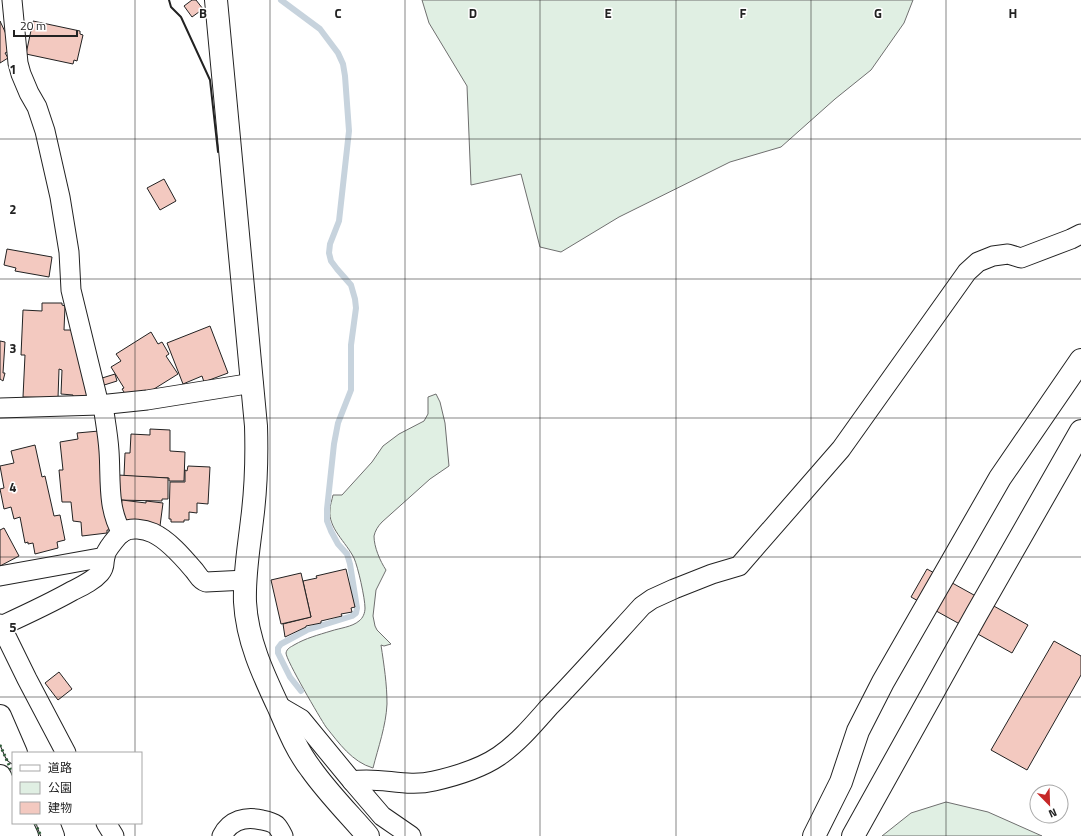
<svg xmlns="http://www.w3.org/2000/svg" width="1081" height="836" viewBox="0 0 1081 836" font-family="'Titillium Web','Noto Sans JP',sans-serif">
<rect width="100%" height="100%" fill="#fff"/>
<!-- green -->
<g fill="#e0efe3" stroke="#6f6f6f">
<path d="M422,0H913L904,23L871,70L835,99L781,147L730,162L619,217L561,252L540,247L521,174L471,185L467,86L429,23Z"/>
<path d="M436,394L440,402L445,423L449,466L430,479L382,522C378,526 375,531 374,536C374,547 380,561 386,570L376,590L373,616L375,626L377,630L391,644L384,646L381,645C384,665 387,684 387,704C386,726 378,748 373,768C352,762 339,743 326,727C320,718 286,660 286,653C287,648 291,647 294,645C306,638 318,635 331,631C340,628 352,627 359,621C363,618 365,613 365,608C365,598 358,567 354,558C346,542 328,528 330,510C330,505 332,500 333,495H342L372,462L383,446L399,434L424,421L428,414V397Z"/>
<path d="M946,802L988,812L1042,836H882L911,813Z"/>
</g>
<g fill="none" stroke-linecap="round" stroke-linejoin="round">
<!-- stream -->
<path stroke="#c7d3dd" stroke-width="6" d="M281,0L320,29L338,53L343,64L345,76L349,131L339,221L330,244L329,253L331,261L337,269L351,285L355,299L356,308L351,345V390L338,423L334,444L327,509V521L331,531L338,544L347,554L350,564L357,608L356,613L352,616L307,630L281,644L278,648V653L290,677L301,691"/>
</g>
<!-- building -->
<g fill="#f3c9c0" stroke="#222">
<path d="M192,0H196L203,9L192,17L184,6Z"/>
<path d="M0,21L13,49L5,53L8,58L0,63Z"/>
<path d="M33,21L80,31V34L83,35L77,61L74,60L73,64L26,54Z"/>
<path d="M164,179L176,201L160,210L147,188Z"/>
<path d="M7,249L52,257L49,277L15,271L16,268L4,265Z"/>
<path d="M42,303H62V305L65,306L64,330H73L93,398H73V395L61,394L62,370L59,369L58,398L23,397L25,355H21L23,310L42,311Z"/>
<path d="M210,326L228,373L204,382L202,376L183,384L167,343Z"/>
<path d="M151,332L158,344L162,342L169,354L166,356L178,374L146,394L126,395L122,389L124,388L111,367L121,361L116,354Z"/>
<path d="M0,341L5,342L3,373H5L3,381L0,379Z"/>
<path d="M115,374L117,381L101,386L99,379Z"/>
<path d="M150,429L170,430V451L185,452L184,481H169V478L124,476L125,453H130L131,434L150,435Z"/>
<path d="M99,431L113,530H107V533L82,536L81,522L73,521L71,502H62L59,470H63L60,442L78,439L77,433Z"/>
<path d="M35,445L42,477L45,476L54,516L60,515L65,540L57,542L58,548L35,554L33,543L28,544V542L25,543L20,517L14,519L11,507L4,509L0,489L4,488L0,466L14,463L11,451Z"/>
<path d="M188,466L210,467L208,504L197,503V513L189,512V520H184V522H171V519H169L170,482H185V470L187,471Z"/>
<path d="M118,475L168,478V499H162V501L117,500Z"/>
<path d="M122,500L146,503V501L163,503L160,526L119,521Z"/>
<path d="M4,528L19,556L0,566V530Z"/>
<path d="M346,569L355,607L351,608L352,612L341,614L342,616L321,621V623L306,626V627L285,637L283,624L311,617L303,581L317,578L316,576Z"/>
<path d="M927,569L1028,625L1012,653L911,597Z"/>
<path d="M301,573L311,617L281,624L271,580Z"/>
<path d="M1054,641L1081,656V675L1027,770L991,750Z"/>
<path d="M59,672L72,689L58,700L45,683Z"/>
</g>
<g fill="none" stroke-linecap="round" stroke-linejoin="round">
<!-- minor casing -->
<g stroke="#222" stroke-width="21">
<g id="minor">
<path d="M12,0L18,63L21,74L29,93L37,107L45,131L60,197L69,252L71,290L99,405"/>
<path d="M103,405C105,420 108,435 109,451C111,478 107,508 122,533"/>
<path d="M0,408L99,405L147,400L253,383"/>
<path d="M0,576L105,557"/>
<path d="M0,624L27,679L66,753"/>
<path d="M1,626C25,615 49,604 72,591C82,586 93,581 100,573C106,566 103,563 105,556C106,550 118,535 123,532C131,527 144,529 153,533C168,540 182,556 193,569C198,574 199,580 206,582L246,580"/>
<path d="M277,705L301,719L352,781C380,776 405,788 434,781C456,776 480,769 499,756C518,743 534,724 549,707C581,674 611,640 642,606L652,599L674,589L712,574L739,566L841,449L967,272L978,262L993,256L1008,254L1021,258L1071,239L1081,234"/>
<path d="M352,781L382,816L411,836"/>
<path d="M106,823L114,836"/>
<path d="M222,836C230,820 246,816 262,820C267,821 272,822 276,825C279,828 281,832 283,836"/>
</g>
</g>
<!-- tertiary casing -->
<g stroke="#222" stroke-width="24">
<path id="tertiary" d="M216,0L256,426C257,458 256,489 252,520C249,547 244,574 245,602C247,640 263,674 279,708C288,729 297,751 311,769C328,793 349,814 368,836"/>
</g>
<!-- primary casing -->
<g stroke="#222" stroke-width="24">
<g id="primary">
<path d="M0,716L16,753"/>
<path d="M0,776L13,806"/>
<path d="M21,823L27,836"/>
<path d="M48,823L53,836"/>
</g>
</g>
<!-- motorway casing -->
<g stroke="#222" stroke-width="24">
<g id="motorway">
<path d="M0,811L8,836"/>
<path d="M814,836L841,782L858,731L883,682L1000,478L1081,360"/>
<path d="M853,836L976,615L1081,431"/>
</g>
</g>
<!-- minor -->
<use href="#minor" stroke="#fff" stroke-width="19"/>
<!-- tertiary -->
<use href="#tertiary" stroke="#fff" stroke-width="22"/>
<!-- primary -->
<use href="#primary" stroke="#fff" stroke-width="22"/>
<!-- motorway -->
<use href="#motorway" stroke="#fff" stroke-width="22"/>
<!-- hedge -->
<g stroke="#2f5e38" stroke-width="3" stroke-dasharray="2 3" stroke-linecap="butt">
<path d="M0,745L13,774"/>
<path d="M35,823L41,836"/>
</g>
<!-- wall -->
<path stroke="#222" stroke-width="2" d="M169,0L171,7L181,17L210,80L218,152"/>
</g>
<!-- grid -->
<path fill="none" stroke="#222" stroke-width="1" stroke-opacity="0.55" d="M135,0V753M270,0V836M405,0V836M540,0V836M676,0V836M811,0V836M946,0V836M0,139H1081M0,279H1081M0,418H1081M0,557H1081M0,697H1081M135,823V836"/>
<g font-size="13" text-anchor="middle" font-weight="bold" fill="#222" stroke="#fff" stroke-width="3" stroke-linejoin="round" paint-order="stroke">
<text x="203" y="18">B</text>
<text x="338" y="18">C</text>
<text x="473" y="18">D</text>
<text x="608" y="18">E</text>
<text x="743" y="18">F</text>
<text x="878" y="18">G</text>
<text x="1013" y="18">H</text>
<text x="13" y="74">1</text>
<text x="13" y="214">2</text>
<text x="13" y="353">3</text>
<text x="13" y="492">4</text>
<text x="13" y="632">5</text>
</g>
<!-- legend -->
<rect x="12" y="752" width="130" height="72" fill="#ffffff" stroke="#a7a7a7"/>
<rect x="20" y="765" width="20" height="6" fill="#ffffff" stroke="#a7a7a7"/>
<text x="48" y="772" font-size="12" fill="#222222">道路</text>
<rect x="20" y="782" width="20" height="12" fill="#e0efe3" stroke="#a7a7a7"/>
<text x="48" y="792" font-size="12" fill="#222222">公園</text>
<rect x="20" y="802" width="20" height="12" fill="#f3c9c0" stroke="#a7a7a7"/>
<text x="48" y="812" font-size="12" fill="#222222">建物</text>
<!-- north arrow -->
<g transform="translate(1049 804) rotate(157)"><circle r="19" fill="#ffffff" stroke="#a7a7a7"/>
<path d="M0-3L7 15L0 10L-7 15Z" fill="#c62828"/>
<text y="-6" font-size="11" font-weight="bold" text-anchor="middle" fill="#222222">N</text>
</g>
<!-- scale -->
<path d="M14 30v6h63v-6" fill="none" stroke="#222222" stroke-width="2"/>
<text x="20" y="30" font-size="12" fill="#222222" stroke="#ffffff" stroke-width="3" paint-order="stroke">20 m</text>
</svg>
